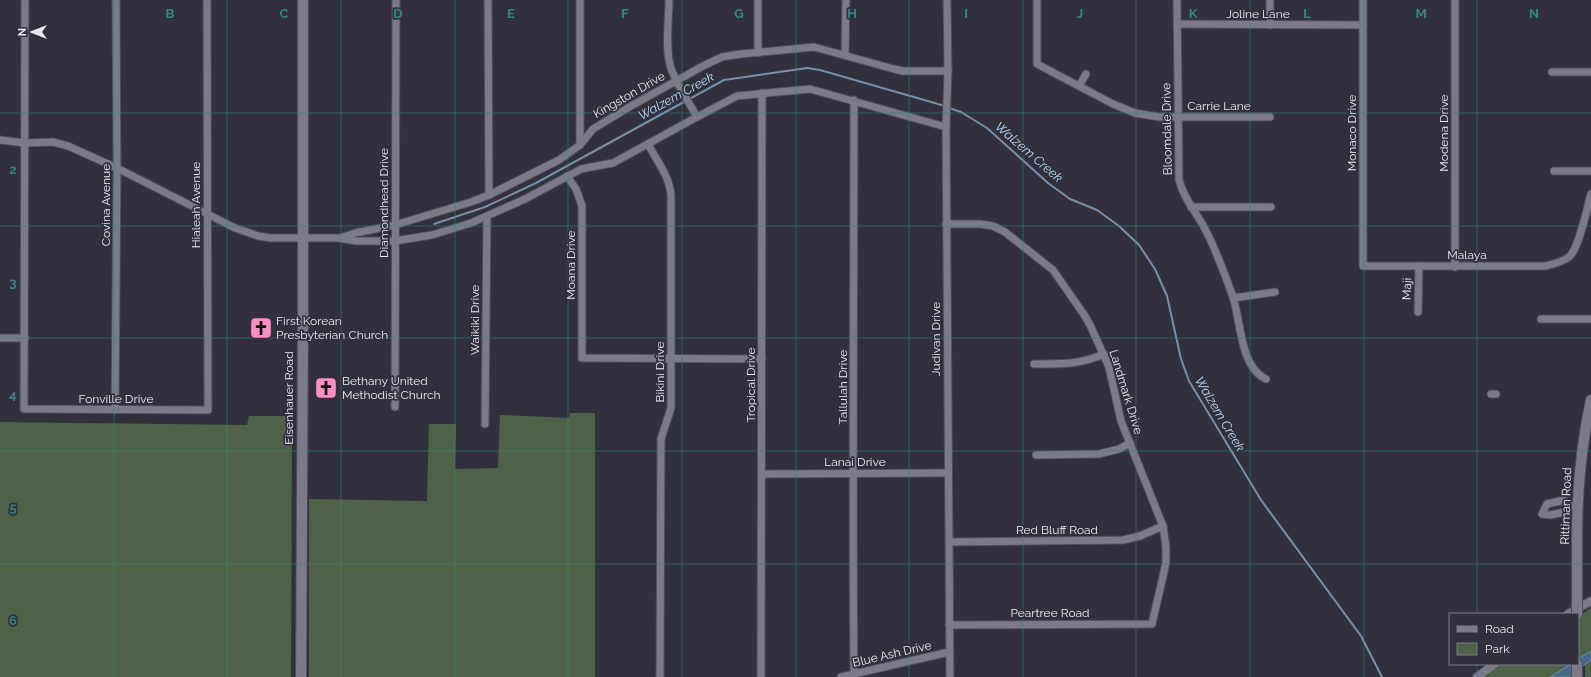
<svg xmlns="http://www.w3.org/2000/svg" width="1591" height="677" viewBox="0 0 1591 677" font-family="Raleway,sans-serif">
<rect width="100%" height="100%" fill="#32303c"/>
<!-- green -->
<g fill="#4f6247">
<path d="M570,413H595V677H309V499L427,501L429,424H456L455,469L498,468L500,415L569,418Z"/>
<path d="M249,416H292L291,677H0V422L247,425Z"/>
<path d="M1591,608V677H1585V655L1578,659V617Z"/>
<path d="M1501,664H1571L1550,677H1483Z"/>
</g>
<!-- water -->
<path fill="#46698b" stroke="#778fa9" d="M1591,651V660L1569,677H1550L1571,664H1578V659Z"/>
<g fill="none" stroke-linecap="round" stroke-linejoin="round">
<!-- stream -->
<g stroke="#778fa9" stroke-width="2">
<path d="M949,108L961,112L987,128L1048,183L1070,199L1097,210L1119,226L1139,245L1155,269L1167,296L1181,359L1189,381L1261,500L1361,636L1382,677"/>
<path d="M434,224L485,207L536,183L724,80L807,68L820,70L945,106"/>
</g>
<!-- minor casing -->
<g stroke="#504d58" stroke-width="9">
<g id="minor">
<path d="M25,0L24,409L208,410L207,0"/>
<path d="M488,0L489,195"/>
<path d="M669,0C669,21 665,44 670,65C675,83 688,100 697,117"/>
<path d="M947,0L948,71L946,127L950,677"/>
<path d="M1037,0V64L1113,104L1135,113L1159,117H1270"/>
<path d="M1177,0L1179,180C1184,200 1198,214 1206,231C1217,252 1225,275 1233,297C1241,322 1240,367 1266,379"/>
<path d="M1363,0V266H1546C1554,264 1562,262 1569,257C1579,249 1587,208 1591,194"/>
<path d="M1455,0V267"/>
<path d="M1177,24L1363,25"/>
<path d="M1270,25V0"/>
<path d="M758,53V0"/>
<path d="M845,55L846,0"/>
<path d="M1552,72H1591"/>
<path d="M1079,86L1086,74"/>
<path d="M854,100C854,292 852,483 854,674"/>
<path d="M0,140L25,143L53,142L68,146L117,168L235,228L258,236L271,238H338L356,241H395L432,235L471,223L525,199L581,169L613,163L697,117L737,96L810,89L946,127"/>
<path d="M648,144C657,161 670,177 671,196V408L661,439L660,677"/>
<path d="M580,145V0"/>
<path d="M1554,171H1591"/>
<path d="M567,176L576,189L582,206V358L762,359"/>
<path d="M1191,207H1271"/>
<path d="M946,224H980L993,226L1005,232L1053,270L1085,316L1091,327L1109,367L1121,421L1163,526L1166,547V563L1152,624L949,625"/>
<path d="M340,238L355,233L395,225L471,202L489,195L559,160L580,145L593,129L631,106L703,66L722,57L741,54L814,47L894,69L903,71H948"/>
<path d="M1233,298L1275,292"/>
<path d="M1418,312L1419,266"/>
<path d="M1541,319H1591"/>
<path d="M0,338H25"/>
<path d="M1034,364C1062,364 1078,365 1104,354"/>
<path d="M1491,394H1496"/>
<path d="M395,407L396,0"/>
<path d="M115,410L117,168L116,0"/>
<path d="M485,424L487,217"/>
<path d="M1036,455L1099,454L1119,449L1130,443"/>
<path d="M762,474L948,473"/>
<path d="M1570,506L1564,500L1547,504L1542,514L1550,515L1565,512L1570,506L1577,505"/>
<path d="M949,542L1123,540L1140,536L1163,526"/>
<path d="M761,677L762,93"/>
<path d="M841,677L949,652"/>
</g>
</g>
<!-- tertiary casing -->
<g stroke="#504d58" stroke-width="10">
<g id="tertiary">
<path d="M1568,614L1591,601"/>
<path d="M1477,677L1495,664"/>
</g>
</g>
<!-- secondary casing -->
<g stroke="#504d58" stroke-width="12">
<g id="secondary">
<path d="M1577,538C1577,491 1581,446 1591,400"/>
<path d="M1577,664V677"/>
<path d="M301,677L303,317V0"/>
</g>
</g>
<!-- minor -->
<use href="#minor" stroke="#7c7988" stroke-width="7"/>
<!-- tertiary -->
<use href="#tertiary" stroke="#7c7988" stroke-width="8"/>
<!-- secondary -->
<use href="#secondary" stroke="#7c7988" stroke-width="10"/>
<!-- secondary-bridge casing -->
<g stroke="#504d58" stroke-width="12" stroke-linecap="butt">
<path id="secondary-bridge" d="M1577,538V614"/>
</g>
<!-- secondary-bridge -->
<use href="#secondary-bridge" stroke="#7c7988" stroke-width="10"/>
</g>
<!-- grid -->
<path fill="none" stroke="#308782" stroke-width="1" stroke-opacity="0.55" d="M114,0V677M227,0V677M341,0V677M455,0V677M568,0V677M682,0V677M796,0V677M909,0V677M1023,0V677M1136,0V677M1250,0V677M1364,0V677M1477,0V614M0,113H1591M0,226H1591M0,338H1591M0,451H1591M0,564H1591M1477,664V677"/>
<!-- icons -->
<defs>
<g id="church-square" transform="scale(1.15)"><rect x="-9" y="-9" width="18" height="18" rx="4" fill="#fb8fc4" stroke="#32303c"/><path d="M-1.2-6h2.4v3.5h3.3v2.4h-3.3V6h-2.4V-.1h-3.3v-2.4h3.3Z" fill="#111"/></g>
</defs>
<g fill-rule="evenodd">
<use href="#church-square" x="261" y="328"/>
<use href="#church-square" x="326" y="388"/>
</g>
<g text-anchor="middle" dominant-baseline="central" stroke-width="3.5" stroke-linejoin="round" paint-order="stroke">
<!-- street labels -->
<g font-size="12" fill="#e9e8f0" stroke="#32303c">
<text x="1258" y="14">Joline Lane</text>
<text transform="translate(629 95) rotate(-30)">Kingston Drive</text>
<text x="1219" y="106">Carrie Lane</text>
<text transform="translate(1167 129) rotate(-91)">Bloomdale Drive</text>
<text transform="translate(1352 133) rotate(-90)">Monaco Drive</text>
<text transform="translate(1444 133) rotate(-90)">Modena Drive</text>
<text transform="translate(384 203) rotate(-90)">Diamondhead Drive</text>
<text transform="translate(106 205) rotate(-90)">Covina Avenue</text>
<text transform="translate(196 205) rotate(-90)">Hialeah Avenue</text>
<text x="1467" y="255">Malaya</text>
<text transform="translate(571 265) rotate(-90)">Moana Drive</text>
<text transform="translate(1407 289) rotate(-88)">Maji</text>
<text transform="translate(475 320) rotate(-90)">Waikiki Drive</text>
<text transform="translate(936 339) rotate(-90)">Judivan Drive</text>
<text transform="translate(660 372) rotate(-90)">Bikini Drive</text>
<text transform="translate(751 385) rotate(-90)">Tropical Drive</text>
<text transform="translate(843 387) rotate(-90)">Tallulah Drive</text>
<text transform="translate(1126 392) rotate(73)">Landmark Drive</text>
<text transform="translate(289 398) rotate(-90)">Eisenhauer Road</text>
<text x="116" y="399">Fonville Drive</text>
<text x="855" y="462">Lanai Drive</text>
<text transform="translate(1566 506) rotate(-88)">Rittiman Road</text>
<text x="1057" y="530">Red Bluff Road</text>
<text x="1050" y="613">Peartree Road</text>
<text transform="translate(892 654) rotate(-13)">Blue Ash Drive</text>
</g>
<!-- poi labels -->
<g font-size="12" fill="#e9e8f0" stroke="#32303c" text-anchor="start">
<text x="276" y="321">First Korean<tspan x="276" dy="14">Presbyterian Church</tspan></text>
<text x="342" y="381">Bethany United<tspan x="342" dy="14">Methodist Church</tspan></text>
</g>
<!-- water labels -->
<g font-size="13" font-style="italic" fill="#b7d9fa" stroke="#32303c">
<text transform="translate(676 96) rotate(-29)">Walzem Creek</text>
<text transform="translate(1029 152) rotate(41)">Walzem Creek</text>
<text transform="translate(1220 414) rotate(59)">Walzem Creek</text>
</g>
</g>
<g font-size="13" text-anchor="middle" font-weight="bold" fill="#308782" stroke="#32303c" stroke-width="3.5" stroke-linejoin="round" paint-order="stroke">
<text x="170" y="18">B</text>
<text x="284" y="18">C</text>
<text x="398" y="18">D</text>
<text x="511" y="18">E</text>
<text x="625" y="18">F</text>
<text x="739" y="18">G</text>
<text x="852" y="18">H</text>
<text x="966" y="18">I</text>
<text x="1080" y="18">J</text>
<text x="1193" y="18">K</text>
<text x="1307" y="18">L</text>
<text x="1421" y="18">M</text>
<text x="1534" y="18">N</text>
<text x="13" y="174">2</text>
<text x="13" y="287">3</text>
<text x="13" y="399">4</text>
<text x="13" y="512">5</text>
<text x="13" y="625">6</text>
</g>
<!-- legend -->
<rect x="1449" y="613" width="130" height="52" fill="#32303c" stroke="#7b7a84"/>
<rect x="1457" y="626" width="20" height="6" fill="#7c7988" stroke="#7b7a84"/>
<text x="1485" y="633" font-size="12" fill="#e9e8f0">Road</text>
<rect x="1457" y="643" width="20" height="12" fill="#4f6247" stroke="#7b7a84"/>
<text x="1485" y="653" font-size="12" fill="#e9e8f0">Park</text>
<!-- north arrow -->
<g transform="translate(32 32) rotate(270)" stroke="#32303c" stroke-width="3" paint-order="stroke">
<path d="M0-3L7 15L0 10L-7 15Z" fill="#e9e8f0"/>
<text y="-6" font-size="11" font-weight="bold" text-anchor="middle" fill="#e9e8f0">N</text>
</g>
</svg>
